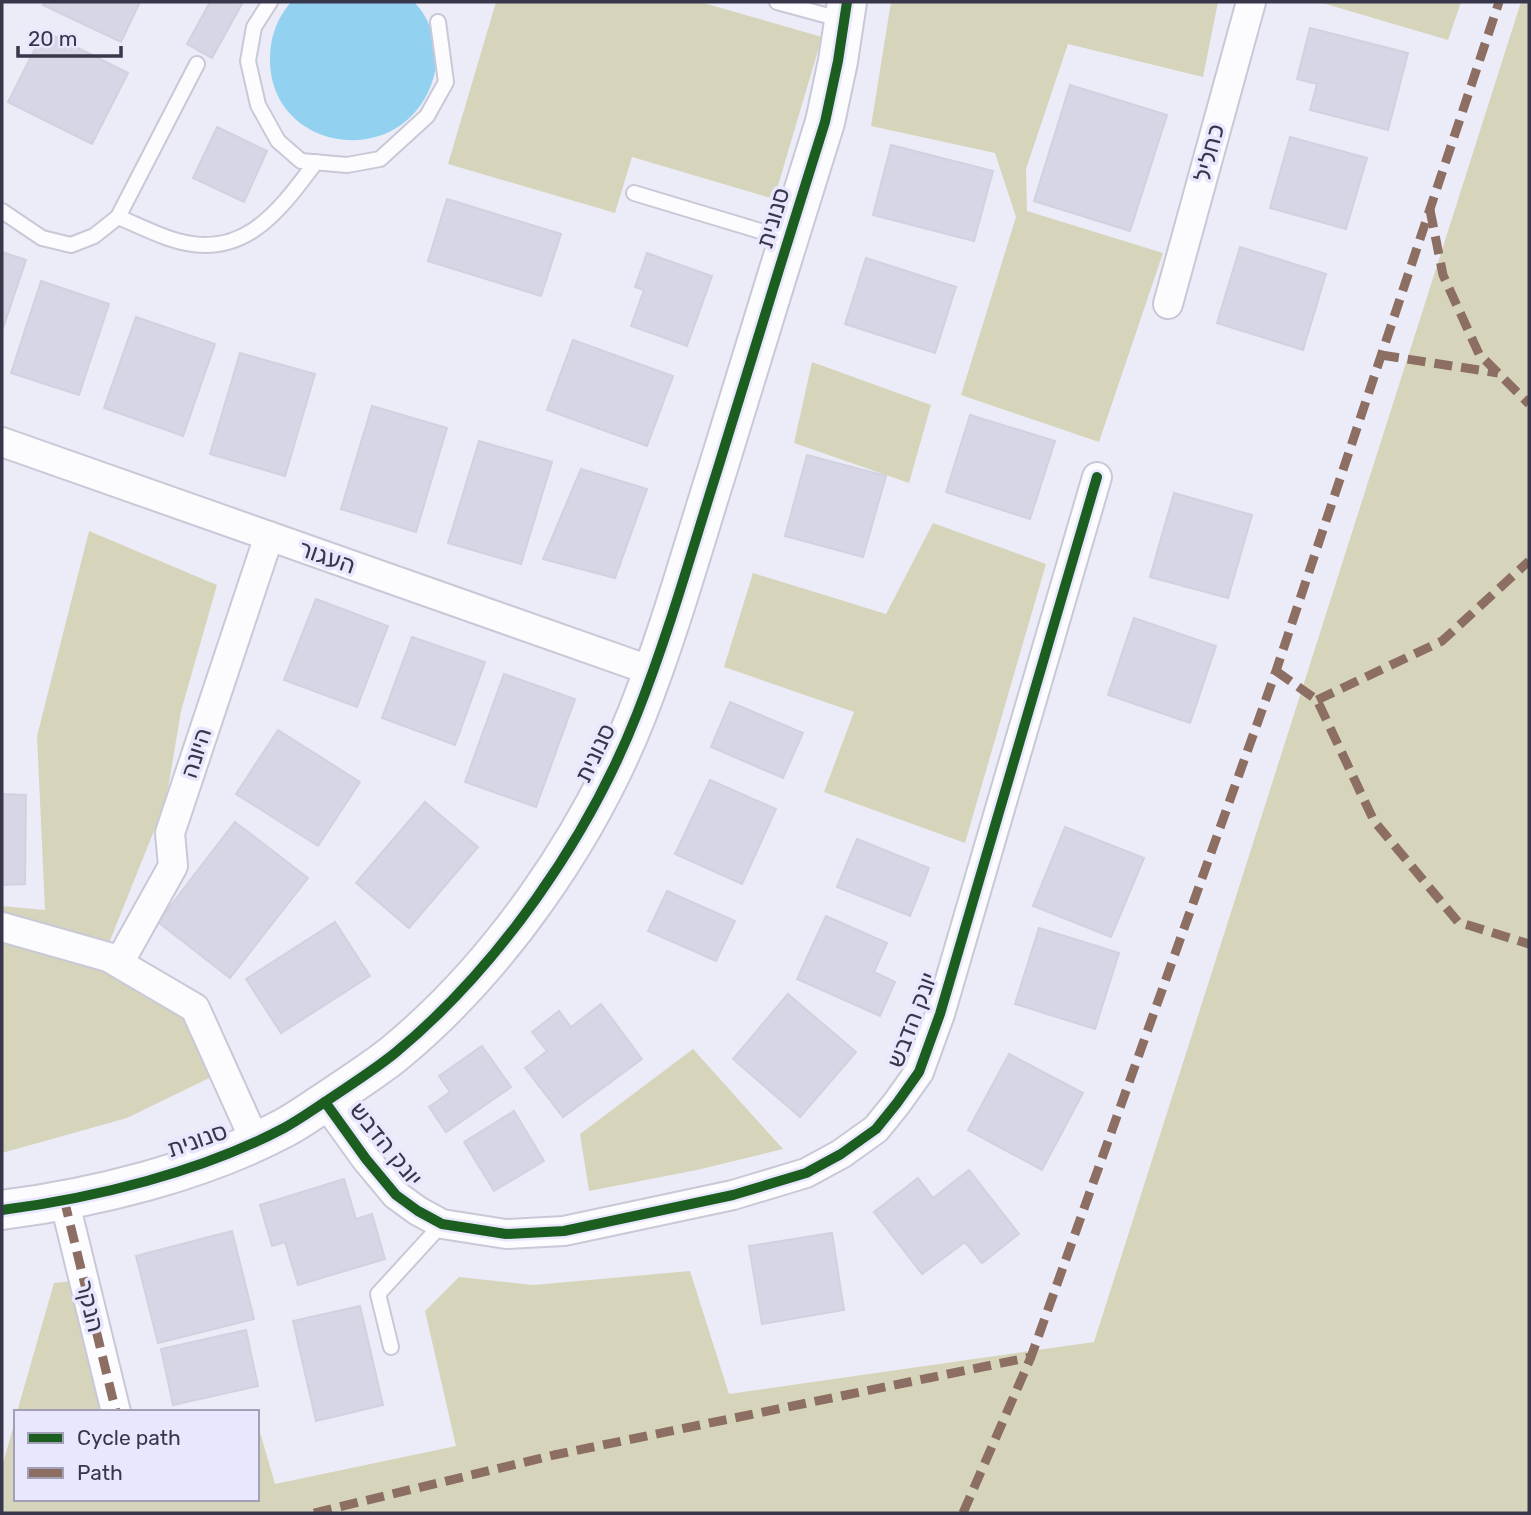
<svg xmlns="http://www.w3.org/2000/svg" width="1531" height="1515" viewBox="0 0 1531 1515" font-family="Rubik,'Noto Sans Hebrew',sans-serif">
<rect width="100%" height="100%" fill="#ececf8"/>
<!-- green -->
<g fill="#d6d5bc">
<path d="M496,2H700L822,37L774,199L632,157L615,213L448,164Z"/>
<path d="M891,2H1218L1203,77L1068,44L1026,169L1027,211L1163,253L1099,442L961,395L1016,217L995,153L871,126Z"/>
<path d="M1319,2H1461L1448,40Z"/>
<path d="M1521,2H1529V1513H2V1467L16,1417V1499H257V1432H260L275,1484L456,1446L425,1311L459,1277L533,1285L690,1271L729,1394L1094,1342Z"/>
<path d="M812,362L931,405L909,483L794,443Z"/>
<path d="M933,523L1046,564L965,843L824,792L854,712L724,667L753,573L886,614Z"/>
<path d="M89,531L217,585L181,711L166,801L99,968L166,987L238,1064L127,1118L2,1153V906L45,910L37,736Z"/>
<path d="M693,1049L783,1149L697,1170L589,1191L580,1134Z"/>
<path d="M92,1279L132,1412H17L54,1283Z"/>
</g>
<!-- water -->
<path fill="#92d2f0" d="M291,2H414C432,20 441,51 434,76C407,174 266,154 270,55C271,34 278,17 291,2Z"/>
<!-- building -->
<g fill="#d6d6e7" stroke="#d2d1e0" stroke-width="2">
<path d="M45,2H140L121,42L43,5Z"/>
<path d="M210,2H243L212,58L187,44Z"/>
<path d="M1310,28L1408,53L1388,130L1310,110L1317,84L1297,79Z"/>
<path d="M44,31L128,73L92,144L8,102Z"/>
<path d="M1070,85L1167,115L1130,231L1034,201Z"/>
<path d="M217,127L267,151L244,202L193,178Z"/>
<path d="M1290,137L1367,158L1346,229L1270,208Z"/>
<path d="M891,145L993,171L974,241L873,215Z"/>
<path d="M447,199L561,234L541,296L428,261Z"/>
<path d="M1240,247L1326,274L1303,350L1217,323Z"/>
<path d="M2,252L26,260L2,331Z"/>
<path d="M647,253L712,276L687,346L631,326L644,290L635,287Z"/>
<path d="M866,258L956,287L935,353L845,324Z"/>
<path d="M41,281L109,304L79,395L11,373Z"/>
<path d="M136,317L215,344L183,436L104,408Z"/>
<path d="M573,340L673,376L647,446L547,410Z"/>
<path d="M240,353L315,374L285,476L210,454Z"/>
<path d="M372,406L447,428L416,532L341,509Z"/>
<path d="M970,415L1055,441L1030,519L946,492Z"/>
<path d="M479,441L552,462L521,564L448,543Z"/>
<path d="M807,455L886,476L863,557L785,536Z"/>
<path d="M581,469L647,489L615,578L543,559Z"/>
<path d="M1174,493L1252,515L1228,598L1150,577Z"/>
<path d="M316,599L388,626L357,707L284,680Z"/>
<path d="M1134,618L1216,646L1190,723L1108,695Z"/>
<path d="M412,637L485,662L455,745L382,718Z"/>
<path d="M504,674L575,699L536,807L465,782Z"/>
<path d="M730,702L803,733L783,778L711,747Z"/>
<path d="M278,730L360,782L318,846L236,794Z"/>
<path d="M710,780L776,809L742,884L675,854Z"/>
<path d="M2,794L26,795L25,884L2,885Z"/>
<path d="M425,802L478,847L409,928L356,883Z"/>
<path d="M235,822L308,878L230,978L158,922Z"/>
<path d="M1065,827L1144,858L1111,937L1033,906Z"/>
<path d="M857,839L929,868L910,916L837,887Z"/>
<path d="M667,891L735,921L716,961L648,931Z"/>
<path d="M826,916L887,943L874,972L895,982L880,1016L797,979Z"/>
<path d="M335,922L370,976L281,1033L246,979Z"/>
<path d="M1039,928L1119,953L1095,1029L1015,1004Z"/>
<path d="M788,994L856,1052L800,1117L733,1059Z"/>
<path d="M601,1004L642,1059L563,1117L525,1068L547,1051L532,1032L559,1011L571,1027Z"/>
<path d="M482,1046L511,1087L446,1132L429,1107L450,1092L439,1076Z"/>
<path d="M1009,1054L1083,1093L1042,1170L968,1130Z"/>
<path d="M514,1111L544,1161L494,1191L464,1142Z"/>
<path d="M969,1170L1019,1234L982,1263L965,1242L922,1274L874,1212L918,1178L933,1198Z"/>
<path d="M344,1179L356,1219L372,1214L385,1259L298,1285L285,1242L272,1246L260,1205Z"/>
<path d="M232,1231L254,1319L158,1343L136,1256Z"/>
<path d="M832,1233L844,1310L762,1324L749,1246Z"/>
<path d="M360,1306L383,1405L316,1421L293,1321Z"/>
<path d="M246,1330L258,1386L173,1405L161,1349Z"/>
</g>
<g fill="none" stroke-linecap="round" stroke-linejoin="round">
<!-- lane casing -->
<g stroke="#c9c8d7" stroke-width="18">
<g id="lane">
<path d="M270,2L254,27L248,61L258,105L278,141L301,161L347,165L380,159L427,116L446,82L438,22"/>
<path d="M777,2L843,20"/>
<path d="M634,193L787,239"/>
<path d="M2,211L42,238L71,245L94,236L118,217L197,64"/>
<path d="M118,217C135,224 151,232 168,238C241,264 277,214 316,162"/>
<path d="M391,1347L378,1294L442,1224"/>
</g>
</g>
<!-- street casing -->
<g stroke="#c9c8d7" stroke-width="32">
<g id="street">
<path d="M1168,304L1251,2"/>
<path d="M2,442L652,671"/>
<path d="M2,927L108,957L195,1008L255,1141"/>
<path d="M119,963L173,866L170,833L269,536"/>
<path d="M325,1102L366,1159L396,1195L418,1211L442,1224L506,1234L564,1231L733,1195L806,1173L841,1154L876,1129L897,1103L919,1072L940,1014L1097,477"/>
<path d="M64,1199L116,1412"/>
</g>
</g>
<!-- secondary casing -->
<g stroke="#c9c8d7" stroke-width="42">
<path id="secondary" d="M2,1210C95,1198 201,1172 284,1128C299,1120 314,1109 328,1100C350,1085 374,1070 395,1053C498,968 588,839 637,714C669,633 692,550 718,468C753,353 789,237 825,122L838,61L847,2"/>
</g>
<!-- lane -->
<use href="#lane" stroke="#fcfcfe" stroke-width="14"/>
<!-- street -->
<use href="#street" stroke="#fcfcfe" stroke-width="28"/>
<!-- secondary -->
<use href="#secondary" stroke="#fcfcfe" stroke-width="38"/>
<!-- quiet -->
<g stroke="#8d6e63" stroke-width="9" stroke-dasharray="18 9" stroke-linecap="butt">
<path d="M1430,210L1443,275L1479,354L1529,404"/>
<path d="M1381,355L1498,373"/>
<path d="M1276,671L1317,700L1374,821L1458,922L1529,944"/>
<path d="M1317,700L1442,641L1529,561"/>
<path d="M64,1199L116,1412"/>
<path d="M314,1513L554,1455L1031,1357L1276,671L1499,2"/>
<path d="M963,1513L1031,1357"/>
</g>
<!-- cycleway casing -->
<g stroke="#e8e7fd" stroke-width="15">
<g id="cycleway">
<path d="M325,1102L366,1159L396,1195L418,1211L442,1224L506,1234L564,1231L733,1195L806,1173L841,1154L876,1129L897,1103L919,1072L940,1014L1097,477"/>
<path d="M2,1210C95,1198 201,1172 284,1128C299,1120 314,1109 328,1100C350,1085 374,1070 395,1053C498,968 588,839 637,714C669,633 692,550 718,468C753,353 789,237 825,122L838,61L847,2"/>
</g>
</g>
<!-- cycleway -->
<use href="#cycleway" stroke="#1b5e20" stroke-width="10"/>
</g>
<g text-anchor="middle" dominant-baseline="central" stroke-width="7" stroke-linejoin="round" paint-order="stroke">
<!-- street labels -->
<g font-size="24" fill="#38364b" stroke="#e8e7fd">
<text transform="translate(1209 153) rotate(-75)">כחליל</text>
<text transform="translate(773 218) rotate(-73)">סנונית</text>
<text transform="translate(327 557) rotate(19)">העגור</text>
<text transform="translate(196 753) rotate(-72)">היונה</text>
<text transform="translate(595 753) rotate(-64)">סנונית</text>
<text transform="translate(912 1020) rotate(-69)">יונק הדבש</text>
<text transform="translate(197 1140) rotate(-19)">סנונית</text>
<text transform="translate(386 1144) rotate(51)">יונק הדבש</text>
<text transform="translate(90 1306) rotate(76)">הנקר</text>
</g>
</g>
<!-- border -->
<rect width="1531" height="1515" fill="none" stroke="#38364b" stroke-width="7"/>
<!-- legend -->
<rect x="14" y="1410" width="245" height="91" fill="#e8e7fd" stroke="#a2a0b6" stroke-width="2"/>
<rect x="28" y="1433" width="35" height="10" fill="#1b5e20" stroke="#a2a0b6" stroke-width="2"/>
<text x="77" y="1445" font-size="21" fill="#38364b">Cycle path</text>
<rect x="28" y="1468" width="35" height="10" fill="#8d6e63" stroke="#a2a0b6" stroke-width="2"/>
<text x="77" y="1480" font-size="21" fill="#38364b">Path</text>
<!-- scale -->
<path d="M18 46v10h103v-10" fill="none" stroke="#38364b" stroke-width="3.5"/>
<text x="28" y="46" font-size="21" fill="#38364b" stroke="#e8e7fd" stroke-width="5" paint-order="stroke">20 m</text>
</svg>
